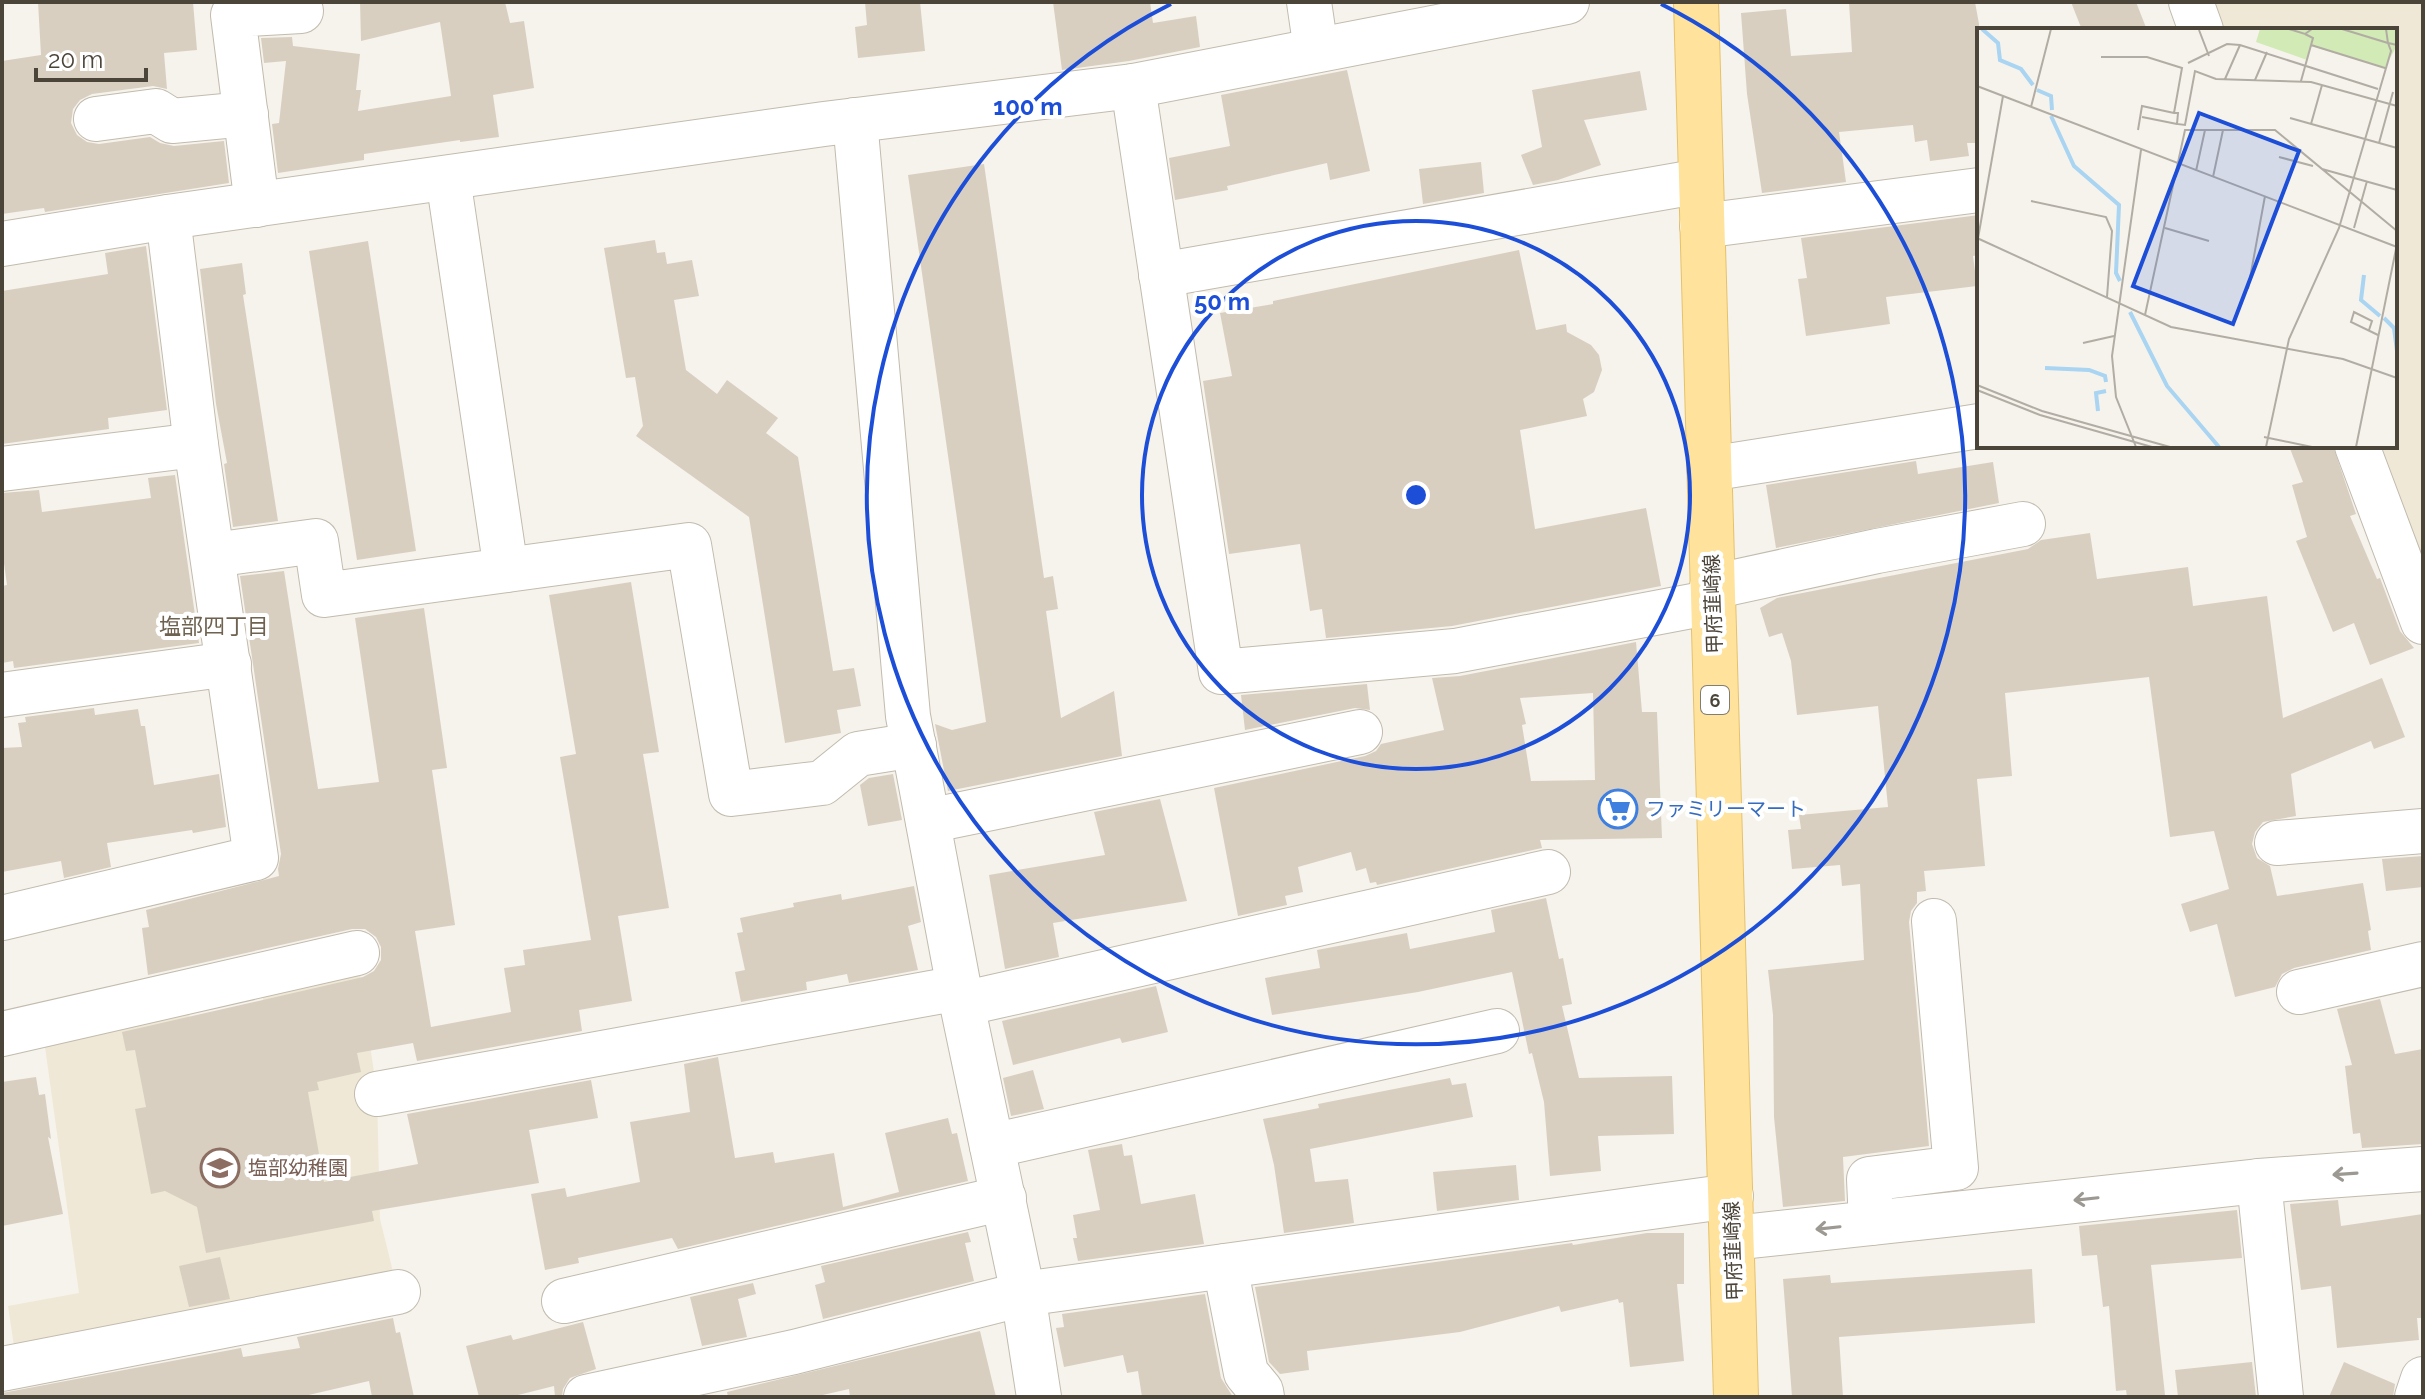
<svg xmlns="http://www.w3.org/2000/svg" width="2425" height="1399" viewBox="0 0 2425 1399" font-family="Raleway,'Noto Sans JP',sans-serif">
<rect width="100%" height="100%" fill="#f6f3ec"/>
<!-- education -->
<g fill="#efe8d6">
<path d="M2191,2H2423V621L2357,446H2395V30H2201Z"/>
<path d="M357,953L377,1094L380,1219L398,1292L17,1366L8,1306L79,1293L42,1025L185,992L209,1116L285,1099L258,976Z"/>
</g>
<!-- building -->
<g fill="#d8cfc1" fill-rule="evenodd">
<path d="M38,2H193L197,50L164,53L167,89L153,86L92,94L80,100L73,109L71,123L77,135L87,142L99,144L150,137L160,143L174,146L224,141L229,183L45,212L44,208L2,214V61L41,55Z"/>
<path d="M360,2H505L510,23L524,21L534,88L493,95L499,137L460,142V140L364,154V160L278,173L272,124L279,123L286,61L264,63L261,38L292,37L293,46L360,54L356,90H361L358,111L451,96L440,22L361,41Z"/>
<path d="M865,2H920L925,51L858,58L855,27L867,25Z"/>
<path d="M1053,2H1150L1153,23L1196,16L1200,47L1129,61L1062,70Z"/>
<path d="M1849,2H1975L1979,24V143H1967L1969,156L1930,161L1927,140L1915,142L1913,125L1839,132L1846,182L1762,193L1747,94L1741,13L1786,9L1791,56L1852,52Z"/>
<path d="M2071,2H2136L2147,30H2082Z"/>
<path d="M1347,70L1370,171L1330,180L1327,163L1227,186L1228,190L1175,200L1169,158L1230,146L1221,95Z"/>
<path d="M1640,71L1647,110L1584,120L1601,165L1558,180L1533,185L1521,155L1542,147L1532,90Z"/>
<path d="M1481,162L1484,193L1423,204L1419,169Z"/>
<path d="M984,164L1044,578L1053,576L1058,609L1046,611L1061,718L1114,691L1122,756L948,791L935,724L952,730L986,722L908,175Z"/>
<path d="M1979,215V255L1973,256L1977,286L1886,297L1890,324L1806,336L1798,279L1807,278L1801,238Z"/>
<path d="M655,240L657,253L665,252L667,264L692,260L699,296L674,300L686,370L717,394L727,380L778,418L766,433L798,457L833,671L854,668L861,706L837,710L841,733L785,743L749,517L636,436L643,426L635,377L626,378L604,248Z"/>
<path d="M368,241L416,551L357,560L309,251Z"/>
<path d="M146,246L167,410L108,418L109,429L2,444V291L108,274L105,253Z"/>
<path d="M1519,250L1536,330L1566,324L1567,332L1591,345L1599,355L1602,370L1594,392L1583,399L1587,416L1520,430L1535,529L1646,508L1661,586L1452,626L1326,638L1322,609L1310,611L1300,544L1229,554L1203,381L1232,376L1220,313L1273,304V301Z"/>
<path d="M242,263L246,294L243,295L278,521L233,527L224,464L227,463L216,404L200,269Z"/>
<path d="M2289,446H2333L2356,514L2350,516L2377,579L2380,578L2400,631L2414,648L2370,665L2354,623L2333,632L2296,541L2307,537L2292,485L2303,482Z"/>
<path d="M1916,461L1918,474L1993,462L1999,503L1776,548L1766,485Z"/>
<path d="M175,475L199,643L14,668L13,661L2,663V586L7,585L2,549V493L39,490L42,512L151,498L148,478Z"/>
<path d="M2090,533L2097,579L2188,567L2193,606L2267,596L2283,718L2382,678L2405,737L2374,749L2371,741L2291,774L2296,816L2263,822L2255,832L2252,844L2257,858L2270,866L2277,896L2363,883L2371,930L2368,931L2371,950L2294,968L2282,974L2275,987L2235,997L2217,924L2190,932L2181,904L2229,889L2214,831L2170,837L2149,677L2005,693L2012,776L1977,779L1985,866L1924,871L1926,891L1917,892V903L1911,911L1909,922L1929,1146L1843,1157L1845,1201L1783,1207L1774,1117L1773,1015L1768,970L1864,960L1860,884L1842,886L1840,865L1792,869L1788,830L1801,829L1799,815L1888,807L1878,706L1797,715L1791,661L1782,633L1769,637L1760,608L1777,598L2028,549L2041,540Z"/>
<path d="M284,571L318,789L379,782L355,618L424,608L447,768L432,770L455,925L415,931L431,1027L511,1012L504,968L525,965L523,950L591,940L560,757L576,754L549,595L631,582L659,752L643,754L669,908L618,916L632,1001L579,1010L582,1031L417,1061L413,1043L357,1053L361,1072L317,1082L319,1090L308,1092L324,1182L418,1164L407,1114L591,1080L598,1118L529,1130L539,1183L372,1211L374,1221L206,1253L197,1207L165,1191L151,1194L135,1109L146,1107L135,1050L126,1051L122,1032L363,977L374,971L381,960V947L376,937L365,929H352L148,975L142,928L149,927L146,910L279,876L278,869L281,854L240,576Z"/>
<path d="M1636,642L1642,712H1657L1662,838L1540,840L1542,848L1377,885L1376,882L1370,883L1366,868L1356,871L1351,852L1298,867L1303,892L1285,896L1287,905L1238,916L1214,788L1365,756L1376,751L1381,744L1444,730L1432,678L1460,676ZM1593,693L1595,780L1531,781L1522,725L1526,724L1520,698Z"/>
<path d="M1367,684L1370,710L1355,708L1245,730L1241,695Z"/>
<path d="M94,708L95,715L138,709L141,726H145L154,785L219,774L226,827L193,833L192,830L107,843L111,867L64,878L61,861L2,872V748L22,747L18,723L26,722L25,717Z"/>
<path d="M893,774L902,820L868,826L860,785L869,778Z"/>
<path d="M1160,799L1187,901L1053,923L1059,957L1005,969L989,875L1105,855L1094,812Z"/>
<path d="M2423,856V887L2386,891L2382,859Z"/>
<path d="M914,886L921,922L908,926L918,970L849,983L847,974L806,982L807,990L741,1002L735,972L745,970L737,933L743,932L740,918L794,907L793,903L841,894L842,900Z"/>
<path d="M1546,898L1559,959L1563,958L1572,1004L1562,1006L1579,1078L1672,1076L1674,1134L1598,1136L1601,1171L1550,1176L1544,1102L1532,1053L1529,1054L1512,972L1418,992L1272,1015L1265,978L1320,968L1317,950L1407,933L1410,949L1495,932L1491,910Z"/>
<path d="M1156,986L1168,1032L1122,1043L1120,1038L1013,1065L1002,1021Z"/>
<path d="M2380,999L2395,1054L2423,1049V1144L2362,1148L2360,1133L2353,1134L2345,1066L2352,1065L2337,1009Z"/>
<path d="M718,1057L735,1158L773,1152L775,1163L834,1153L843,1207L899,1192L885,1133L948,1118L952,1134L957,1133L968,1181L678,1249L672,1238L578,1258L579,1263L545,1270L531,1194L565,1188L567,1197L640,1182L630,1122L690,1112L684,1064Z"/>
<path d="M1033,1070L1044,1109L1011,1116L1003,1078Z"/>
<path d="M36,1077L39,1095L45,1094L51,1139L48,1137L63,1214L2,1226V1082Z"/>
<path d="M1450,1078L1452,1085L1466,1083L1473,1117L1310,1149L1315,1182L1348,1179L1354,1223L1284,1233L1274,1165L1263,1119L1319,1108L1318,1104Z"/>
<path d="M1122,1144L1124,1156L1132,1155L1141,1204L1195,1194L1204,1244L1078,1261L1073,1238H1077L1073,1215L1100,1210L1088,1150Z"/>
<path d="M1516,1165L1519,1200L1437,1211L1433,1172Z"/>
<path d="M2338,1200L2341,1226L2423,1214V1318H2417L2419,1340L2337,1348L2331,1286L2301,1290L2290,1204Z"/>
<path d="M2237,1210L2242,1258L2151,1265L2165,1395L2127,1397L2126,1390L2116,1391L2109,1306L2103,1307L2097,1255L2082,1256L2079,1226Z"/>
<path d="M968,1232L971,1242L965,1243L974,1281L823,1319L815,1285L825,1282L821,1266Z"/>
<path d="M1647,1233H1684V1284H1677L1684,1361L1630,1367L1623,1302L1619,1303L1618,1299L1561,1312L1559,1306L1460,1332L1307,1351L1309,1370L1280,1374L1269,1362L1255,1287L1572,1243L1573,1245Z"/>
<path d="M220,1257L230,1299L189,1307L179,1266Z"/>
<path d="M2032,1269L2035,1323L1839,1337L1843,1397H1792L1783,1279L1830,1275L1831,1283Z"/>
<path d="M753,1283L756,1294L738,1299L747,1337L702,1346L690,1297Z"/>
<path d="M1205,1294L1221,1378L1233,1397H1142L1138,1371L1127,1373L1123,1355L1064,1367L1056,1328L1064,1327L1062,1314Z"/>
<path d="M393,1318L396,1333L400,1332L414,1397H372L369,1381L300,1397H2V1393L241,1348L243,1357L300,1348L297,1337Z"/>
<path d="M583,1322L596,1369L570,1378L563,1389L562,1397H555L554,1386L510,1397H479L466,1346L511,1335L513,1340Z"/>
<path d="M980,1331L996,1397H850L849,1389L814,1397H728L727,1392Z"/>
<path d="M2252,1362L2256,1397H2178L2175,1370Z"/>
<path d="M2344,1362L2395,1384L2393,1397H2329Z"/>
</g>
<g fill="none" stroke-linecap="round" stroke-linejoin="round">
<!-- minor casing -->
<g stroke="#c2bbae" stroke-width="46">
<g id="minor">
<path d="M1309,2L1316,50"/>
<path d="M2191,2L2201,30"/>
<path d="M1133,86L1221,672L1455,651L1713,602"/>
<path d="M96,119L156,111L172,121L246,114"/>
<path d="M855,120L908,716L962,1004L1023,1294L1039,1397"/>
<path d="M448,178L506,570"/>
<path d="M257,205L233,15L301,11"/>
<path d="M1702,226L1979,190"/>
<path d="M2,244L168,217L824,124L1133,86L1567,2"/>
<path d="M1161,275L1701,181"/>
<path d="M2357,446L2423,622"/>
<path d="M2,469L196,445"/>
<path d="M1709,469L1979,426"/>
<path d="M213,555L316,541L324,595L689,545L731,794L822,783L858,754L914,745"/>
<path d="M1712,587L1877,551L2023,524"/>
<path d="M2,695L229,664"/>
<path d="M928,821L1360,732"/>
<path d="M2277,843L2423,831"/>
<path d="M2,918L256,858L196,445L168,217"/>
<path d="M2299,992L2423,964"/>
<path d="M962,1004L1548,872"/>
<path d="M2,1034L357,953"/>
<path d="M377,1094L959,988"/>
<path d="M992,1146L1497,1031"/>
<path d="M2259,1181L2281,1397"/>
<path d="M1871,1223L1869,1179L1956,1168L1934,921"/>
<path d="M1733,1238L2259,1181L2423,1169"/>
<path d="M1225,1266L1246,1373L1261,1391L1262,1397"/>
<path d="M564,1301L1004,1198"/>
<path d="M2,1369L398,1292"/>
<path d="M586,1397L794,1352L1023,1294L1731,1196"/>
<path d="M2417,1397L2423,1379"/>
</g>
</g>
<!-- major casing -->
<g stroke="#e6c16a" stroke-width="46">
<path id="major" d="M1696,2L1736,1397"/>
</g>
<!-- minor -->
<use href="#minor" stroke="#fff" stroke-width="44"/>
<!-- major -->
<use href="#major" stroke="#ffe39c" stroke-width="44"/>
</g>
<!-- one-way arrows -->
<defs><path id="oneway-shaft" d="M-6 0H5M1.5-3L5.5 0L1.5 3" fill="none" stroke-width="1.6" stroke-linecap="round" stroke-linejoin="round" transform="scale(2)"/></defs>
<g stroke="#9c9892">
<use href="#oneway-shaft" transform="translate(2345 1174) rotate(176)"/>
<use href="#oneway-shaft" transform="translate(2086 1199) rotate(174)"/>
<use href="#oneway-shaft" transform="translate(1828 1228) rotate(174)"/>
</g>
<!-- distance rings -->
<g fill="none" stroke="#1d4ed8" stroke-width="4">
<circle cx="1416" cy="495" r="274"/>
<path d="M1661 4A549 549 0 1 1 1171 4"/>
</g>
<!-- icons -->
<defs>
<g id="supermarket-ring" transform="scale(2)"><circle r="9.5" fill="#fff" stroke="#3f7fe0" stroke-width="1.5"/><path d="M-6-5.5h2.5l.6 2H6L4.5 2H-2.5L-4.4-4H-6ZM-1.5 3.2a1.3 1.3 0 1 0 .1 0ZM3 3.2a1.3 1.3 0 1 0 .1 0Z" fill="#3f7fe0"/></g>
<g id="school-ring" transform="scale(2)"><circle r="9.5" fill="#fff" stroke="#8d6e63" stroke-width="1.5"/><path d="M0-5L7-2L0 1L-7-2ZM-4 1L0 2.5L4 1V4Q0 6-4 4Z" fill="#8d6e63"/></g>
</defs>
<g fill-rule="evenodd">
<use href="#supermarket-ring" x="1618" y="809"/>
<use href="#school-ring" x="220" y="1168"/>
</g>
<g text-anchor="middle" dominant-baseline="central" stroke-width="8" stroke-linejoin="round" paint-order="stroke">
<!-- shield labels -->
<rect fill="#fff" stroke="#817c74" stroke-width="2" x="1701" y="686" width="28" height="28" rx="6"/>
<g font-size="18" font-weight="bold" fill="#4b4439">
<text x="1715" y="700">6</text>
</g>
<!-- street labels -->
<g font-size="20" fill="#4b4439" stroke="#fff">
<text transform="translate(1713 604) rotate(-92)">甲府韮崎線</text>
<text transform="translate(1733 1251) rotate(-92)">甲府韮崎線</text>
</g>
<!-- shop labels -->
<g font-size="20" fill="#366cbe" stroke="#fff" text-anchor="start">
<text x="1646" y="809">ファミリーマート</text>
</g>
<!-- education labels -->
<g font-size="20" fill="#785e54" stroke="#fff" text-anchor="start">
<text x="248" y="1168">塩部幼稚園</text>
</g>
<!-- neighbourhood labels -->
<g font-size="22" fill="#6e6250" stroke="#fff">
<text x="214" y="626">塩部四丁目</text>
</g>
</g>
<!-- overview -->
<g transform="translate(1977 28)">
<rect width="420" height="420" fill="#f6f3ec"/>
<path d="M283,1H420V17L408,40L334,18L330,32L279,14Z" fill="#d2eab5"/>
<path fill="none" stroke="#a9d4f2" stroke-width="4" d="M5,1L21,15L23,32L44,41L56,57M60,62L74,68L75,82M74,88L97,138L142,177L139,245L143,253M387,247L384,272L403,288M153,284L190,358L242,419M407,290L417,300L420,323M68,340L112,342L128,348L129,354M121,383L119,365L129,363"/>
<path fill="none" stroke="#b2ada4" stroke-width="2" d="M312,1L328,6L335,1M365,1L411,15L409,1M222,2L232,28M334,17L408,40M124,29H170L205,40L197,85H201L200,96L208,97L218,43L239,51L334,54L420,78M211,35L250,16L263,17L401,61M248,51L263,17M278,52L290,24M324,53L336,10L328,6M0,58L420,219M54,79L74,1M165,89L200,96M313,90L420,120M334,96L345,57M161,102L165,78L197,85M402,115L416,64M302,129L336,138M345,141L420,162M219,143L228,102M236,149L246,102M54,173L129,189L135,203L130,269M188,200L232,213M377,200L390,153M0,210L194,299L366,331L420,350M0,216L26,68M271,261L288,168M168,287L208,102H298L420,203M392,302L395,293L377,284L374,294L401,307M106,315L137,308M0,357L65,383L193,419M0,362L63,387L175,419M287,409L335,419M159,419L139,369L135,328L164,122M289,419L312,311L362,200L414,23L411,15L420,17M379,419L420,216"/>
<path fill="#1d4ed8" fill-opacity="0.15" stroke="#1d4ed8" stroke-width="4" d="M222,85L322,123L256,296L156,258Z"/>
<rect width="420" height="420" fill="none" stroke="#4b4439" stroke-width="4"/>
</g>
<circle cx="1416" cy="495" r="12" fill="#1d4ed8" stroke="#fff" stroke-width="4"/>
<g font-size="24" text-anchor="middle" font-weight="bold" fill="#1d4ed8" stroke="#fff" stroke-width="8" stroke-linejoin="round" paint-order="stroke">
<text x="1028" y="115">100 m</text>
<text x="1222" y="310">50 m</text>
</g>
<!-- border -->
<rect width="2425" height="1399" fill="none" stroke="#4b4439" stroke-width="8"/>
<!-- scale -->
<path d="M36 68v12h110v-12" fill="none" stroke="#4b4439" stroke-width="4"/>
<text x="48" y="68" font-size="24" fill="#4b4439" stroke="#ffffff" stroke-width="6" paint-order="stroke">20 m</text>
</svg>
